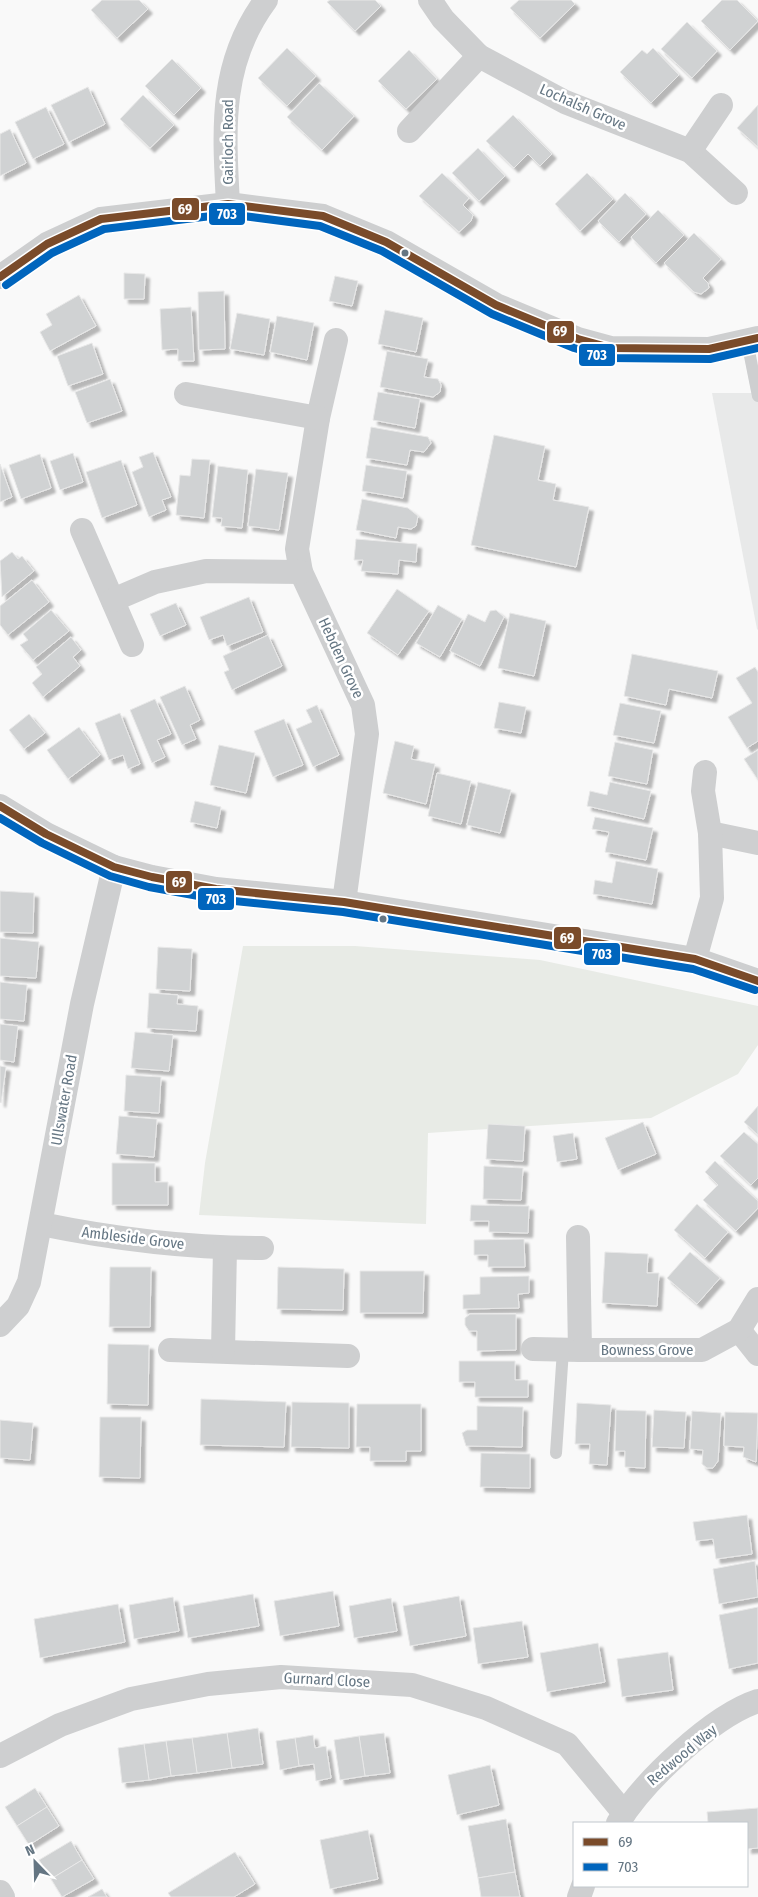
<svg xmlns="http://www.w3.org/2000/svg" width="758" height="1897" viewBox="0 0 758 1897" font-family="'Fira Sans Condensed',sans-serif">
<defs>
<filter id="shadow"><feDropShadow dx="4.5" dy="4.5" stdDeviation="1" flood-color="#0004"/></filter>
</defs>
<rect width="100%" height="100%" fill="#f9f9f9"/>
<!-- built -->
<path fill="#e8e9e9" d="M712,393H758V630L757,629Z"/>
<!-- green -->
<path fill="#e8ebe6" d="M243,946H355L540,960L758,1006V1045L738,1074L651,1118L428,1133L426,1224L199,1215L205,1163Z"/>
<!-- building -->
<g fill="#d0d2d3" stroke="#e8e8e8" filter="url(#shadow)">
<path d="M102,0H139L148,9L117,38L91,10Z"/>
<path d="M330,0H375L381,6L355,31L327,2Z"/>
<path d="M519,0H571L575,4L540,38L510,8Z"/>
<path d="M722,0H737L758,21L730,50L701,21Z"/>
<path d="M687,22L717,51L692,78L661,49Z"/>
<path d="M287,48L316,76L287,106L258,78Z"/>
<path d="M653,48L679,75L651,103L620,72L642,50L647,54Z"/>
<path d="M409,50L437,79L406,109L378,81Z"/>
<path d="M172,59L201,88L174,115L145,86Z"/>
<path d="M319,83L354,116L322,150L287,117Z"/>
<path d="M88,87L105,124L69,142L51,105Z"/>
<path d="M143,95L174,125L150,148L120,119Z"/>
<path d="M758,105V147L737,128Z"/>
<path d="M46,107L64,144L33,159L15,122Z"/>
<path d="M513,115L552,154L540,166L528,154L514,168L486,141Z"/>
<path d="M10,129L26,163L0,176V134Z"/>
<path d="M478,148L505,176L479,201L452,173Z"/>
<path d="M442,173L469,198L463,205L473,215L471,221L459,232L419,196Z"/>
<path d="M587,173L613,199L580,231L555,204Z"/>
<path d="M625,193L646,214L619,242L598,221Z"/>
<path d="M658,210L684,235L656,263L631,237Z"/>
<path d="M694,233L721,259L703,278L708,283L709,288L701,294L694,292L664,263Z"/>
<path d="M124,273L145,274L144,299H124Z"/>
<path d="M335,276L358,281L352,306L329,301Z"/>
<path d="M224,291L225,349L199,350L198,292Z"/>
<path d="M79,295L96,326L50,351L40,332L52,325L46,314Z"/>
<path d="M191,307L194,361H178V349L162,350L160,309Z"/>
<path d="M385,310L423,318L416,352L378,344Z"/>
<path d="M237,313L270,319L264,355L230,349Z"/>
<path d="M277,316L314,323L307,360L270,352Z"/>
<path d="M92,343L103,374L68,386L57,356Z"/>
<path d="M387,351L428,359L424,377L438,379L441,385L440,392L433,397L380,387Z"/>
<path d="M110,379L122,411L87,423L75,392Z"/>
<path d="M378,392L420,399L415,428L373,420Z"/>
<path d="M371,427L428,437L431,443L424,452L410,450L407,465L366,458Z"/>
<path d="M494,435L545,446L538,480L556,484L553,500L589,507L576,567L471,545Z"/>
<path d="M153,452L171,497L162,500L166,510L149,517L132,472L143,467L139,457Z"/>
<path d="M73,453L83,482L60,490L50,461Z"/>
<path d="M40,454L51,488L21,499L9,465Z"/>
<path d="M192,459L210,460L204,518L176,515L180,475L190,476Z"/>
<path d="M121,460L137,505L102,518L86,472Z"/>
<path d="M0,464L12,497L0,502Z"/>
<path d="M366,465L407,471L403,498L362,491Z"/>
<path d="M218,466L248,470L242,528L221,526L222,518L212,517Z"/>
<path d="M256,469L288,473L279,530L248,526Z"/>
<path d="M362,499L408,508L418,516L416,526L411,529L398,527L396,538L356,530Z"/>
<path d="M356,539L417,544L416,562L399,560L398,574L361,571L363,560H354Z"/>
<path d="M12,552L18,559L22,556L34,571L2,597L0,561Z"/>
<path d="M32,580L49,602L8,635L0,625V606Z"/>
<path d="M397,589L429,611L398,655L367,633Z"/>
<path d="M249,597L263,632L227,646L223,635L209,640L200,617Z"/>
<path d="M176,603L186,625L160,636L150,614Z"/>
<path d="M438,605L462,619L440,657L416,643Z"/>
<path d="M51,610L69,631L33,660L20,645L28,640L23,634Z"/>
<path d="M496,610L504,617L480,666L450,651L468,614L485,622L490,611Z"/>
<path d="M510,613L546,621L534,676L498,668Z"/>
<path d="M268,635L282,666L232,690L224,672L229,670L223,656Z"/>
<path d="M71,637L81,650L73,657L80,666L43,697L32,683L42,674L36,667Z"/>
<path d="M632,654L718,671L712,698L669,689L666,705L624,696Z"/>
<path d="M755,667L758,672V741L747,748L728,717L752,703L736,678Z"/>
<path d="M185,686L200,720L190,725L196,739L182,745L160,697Z"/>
<path d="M155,699L171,734L157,740L165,757L152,763L130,710Z"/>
<path d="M499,702L526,707L521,733L494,728Z"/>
<path d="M620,703L661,711L654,743L613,735Z"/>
<path d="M317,705L339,755L313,767L296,729L312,722L306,710Z"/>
<path d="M120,713L140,764L128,769L123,755L109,760L95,723Z"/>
<path d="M29,714L45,733L24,749L9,730Z"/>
<path d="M284,719L303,765L273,777L254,731Z"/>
<path d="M79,727L100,755L68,779L47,750Z"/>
<path d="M395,741L414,746L411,759L435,764L426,804L383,793Z"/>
<path d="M615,742L653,750L647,784L608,776Z"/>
<path d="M219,745L255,753L246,793L210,785Z"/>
<path d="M758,750V780L744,759Z"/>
<path d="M437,773L471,781L461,824L428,816Z"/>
<path d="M478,782L511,790L500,833L467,825Z"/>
<path d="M610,782L651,791L644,819L587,806L590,791L607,795Z"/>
<path d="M195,801L221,807L217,828L190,822Z"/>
<path d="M595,817L653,828L646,860L605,852L609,832L592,829Z"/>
<path d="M616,861L658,869L652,904L593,894L595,880L612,883Z"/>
<path d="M0,891L34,893L33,933L0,932Z"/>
<path d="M0,938L39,942L36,978L0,976Z"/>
<path d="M158,947L192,949L190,991L156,989Z"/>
<path d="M0,982L27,985L24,1021L0,1019Z"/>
<path d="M149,993L178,995L177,1004L198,1006L196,1031L147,1028Z"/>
<path d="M0,1024L18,1026L14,1062L0,1060Z"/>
<path d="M135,1032L173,1035L169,1071L131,1068Z"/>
<path d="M0,1066L6,1067L1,1103L0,1102Z"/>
<path d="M126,1075L161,1077L159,1113L124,1111Z"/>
<path d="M758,1106V1135L744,1122Z"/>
<path d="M119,1116L157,1119L154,1157L116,1154Z"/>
<path d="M643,1122L656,1154L618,1170L605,1138Z"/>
<path d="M488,1124L525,1126L523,1161L486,1159Z"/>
<path d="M744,1132L758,1144V1178L751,1185L720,1156Z"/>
<path d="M573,1133L577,1159L557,1162L553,1136Z"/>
<path d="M715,1161L758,1201V1208L736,1231L703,1200L718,1185L705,1172Z"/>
<path d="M112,1163H155V1182H168V1205H112Z"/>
<path d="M484,1166L523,1168L521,1200L483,1199Z"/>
<path d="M697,1204L728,1232L705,1258L674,1230Z"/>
<path d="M471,1205L529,1206L528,1233L489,1232V1221H470Z"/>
<path d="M524,1239L525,1267H488V1255H474V1240Z"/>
<path d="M605,1252L648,1254L647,1273H659L657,1306L602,1303Z"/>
<path d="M690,1252L720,1278L697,1304L667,1278Z"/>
<path d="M110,1267H151L150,1327H109Z"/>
<path d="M278,1267L344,1269L343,1310L277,1309Z"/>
<path d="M360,1271H424L423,1313H360Z"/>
<path d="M529,1276V1293L518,1294L519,1308L463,1309V1295L480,1294V1277Z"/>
<path d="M470,1314H516V1350L477,1351V1331H469L465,1325V1318Z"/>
<path d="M108,1344L149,1345L148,1405L107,1404Z"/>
<path d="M459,1361H515V1380H528V1397H475V1382H459Z"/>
<path d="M201,1399L286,1402L284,1447L200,1445Z"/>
<path d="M292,1402L349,1403V1448L291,1447Z"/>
<path d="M577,1403L611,1405L607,1465L589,1464L590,1444H575Z"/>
<path d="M357,1404H421V1451H406V1461H370V1447H356Z"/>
<path d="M477,1406L523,1407L522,1447L466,1446L462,1433L467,1430H477Z"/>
<path d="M616,1410L646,1411L645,1468L625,1467V1451H615Z"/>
<path d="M654,1410L686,1412L684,1448L652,1447Z"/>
<path d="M692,1411L721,1413L718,1461L713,1468H707L702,1464L703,1450L690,1449Z"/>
<path d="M725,1412L758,1413L756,1462L743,1457L744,1447L724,1446Z"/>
<path d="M100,1417H141L140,1478L99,1477Z"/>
<path d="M0,1420L33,1423L30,1460L0,1458Z"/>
<path d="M481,1453L530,1454V1488L480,1487Z"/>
<path d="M747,1515L752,1554L716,1559L713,1539L696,1541L693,1522Z"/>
<path d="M755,1561L758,1597L719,1604L713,1569Z"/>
<path d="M333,1591L339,1626L280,1636L274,1601Z"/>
<path d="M253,1594L259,1626L188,1638L183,1606Z"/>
<path d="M459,1596L466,1636L410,1646L403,1606Z"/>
<path d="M173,1597L179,1631L134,1639L129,1605Z"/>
<path d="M391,1598L397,1631L354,1638L349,1606Z"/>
<path d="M118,1604L125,1642L40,1658L34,1619Z"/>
<path d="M758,1607V1663L729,1669L719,1615Z"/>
<path d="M522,1621L528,1657L478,1664L473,1628Z"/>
<path d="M598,1643L605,1682L547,1692L540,1653Z"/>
<path d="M668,1652L673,1690L622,1697L617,1659Z"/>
<path d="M258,1728L263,1764L232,1768L227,1733Z"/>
<path d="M227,1733L232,1768L197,1773L192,1738Z"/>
<path d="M384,1733L390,1773L365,1776L359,1736Z"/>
<path d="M313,1735L315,1748L326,1746L331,1778L316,1781L314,1764L299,1766L295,1738Z"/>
<path d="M359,1736L365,1776L340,1780L334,1740Z"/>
<path d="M192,1738L197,1773L171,1776L166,1741Z"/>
<path d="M295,1738L299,1766L280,1770L276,1741Z"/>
<path d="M166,1741L171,1776L149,1780L144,1744Z"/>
<path d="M144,1744L149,1780L122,1783L118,1748Z"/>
<path d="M490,1765L499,1805L457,1815L448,1775Z"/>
<path d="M35,1788L47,1807L17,1826L5,1807Z"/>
<path d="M47,1807L59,1826L29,1845L17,1826Z"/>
<path d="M758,1808V1848L747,1849V1823H708L707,1812Z"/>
<path d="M506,1819L515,1872L478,1878L468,1826Z"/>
<path d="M368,1830L378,1879L330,1889L320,1840Z"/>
<path d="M71,1841L82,1860L51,1879L39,1860Z"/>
<path d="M235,1852L255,1884L234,1897H171L168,1893Z"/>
<path d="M82,1860L94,1879L62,1897L51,1879Z"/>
<path d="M515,1872L520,1897H481L478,1878Z"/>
<path d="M102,1889L107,1897H88Z"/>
</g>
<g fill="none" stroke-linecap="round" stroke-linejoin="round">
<!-- lane -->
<g stroke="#cecfd0" stroke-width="12">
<path d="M747,341L758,396"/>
<path d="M556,1453L563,1350"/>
</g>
<!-- street -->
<g stroke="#cecfd0" stroke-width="24">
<path d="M430,0L443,19L479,56L565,102L690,151L736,193"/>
<path d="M409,131L479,56"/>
<path d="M690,151L721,105"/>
<path d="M228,204C224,129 219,63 266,0"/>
<path d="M0,277L47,244L101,219L228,204L323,216L386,242L496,305L578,339L611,348L709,349L758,338"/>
<path d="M336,340L318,418L297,549L301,572L363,705L367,734L344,902"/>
<path d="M186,394L318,418"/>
<path d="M82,530L132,645"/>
<path d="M113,600L155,582L206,571L301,572"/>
<path d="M0,806L46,834L114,867L152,877L216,889L344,902L695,959L758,981"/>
<path d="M710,833L758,843"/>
<path d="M695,959L712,898L710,833L703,791L705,772"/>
<path d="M41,1224C114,1239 187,1248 262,1248"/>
<path d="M0,1325L18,1306L29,1282L82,1004L114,867"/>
<path d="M739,1330L758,1354"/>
<path d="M533,1349L580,1350L578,1237"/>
<path d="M170,1350L348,1356"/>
<path d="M580,1350H702L739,1330L758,1299"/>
<path d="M223,1351L225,1248"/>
<path d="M0,1756L60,1725L131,1699L208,1684L281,1677L412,1685L486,1708L567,1744L624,1813"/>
<path d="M618,1823C643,1782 712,1716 758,1701"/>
<path d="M0,1892L3,1897"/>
<path d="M579,1897L583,1886"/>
</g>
<!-- bus-1 casing -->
<g stroke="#fff" stroke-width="11">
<g id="bus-1">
<path d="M0,277L47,244L101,219L228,204L323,216L386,242L496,305L578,339L611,348L709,349L758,338"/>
<path d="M0,806L46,834L114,867L152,877L216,889L344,902L695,959L758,981"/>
</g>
</g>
<!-- bus-2 casing -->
<g stroke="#fff" stroke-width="11">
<g id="bus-2">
<path d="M6,285L52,253L104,229L228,214L320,226L382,251L492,314L574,348L608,358L710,359L758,348"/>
<path d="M0,818L42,843L110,876L149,887L215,899L343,912L693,969L755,990"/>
</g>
</g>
<!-- bus-1 -->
<use href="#bus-1" stroke="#7a4b2a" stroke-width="8"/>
<!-- bus-2 -->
<use href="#bus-2" stroke="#0065bd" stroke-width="8"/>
</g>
<!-- markers -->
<g fill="#657683" stroke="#fff" stroke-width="2">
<circle cx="405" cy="253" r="4.5"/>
<circle cx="383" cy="919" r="4.5"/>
</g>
<g text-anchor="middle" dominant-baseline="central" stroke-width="5" stroke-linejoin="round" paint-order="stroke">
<!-- street labels -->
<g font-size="15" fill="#657683" stroke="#fff">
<text transform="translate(583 107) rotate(24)">Lochalsh Grove</text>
<text transform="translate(228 142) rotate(-90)">Gairloch Road</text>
<text transform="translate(341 658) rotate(65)">Hebden Grove</text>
<text transform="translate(64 1100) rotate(-80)">Ullswater Road</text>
<text transform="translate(133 1238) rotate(7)">Ambleside Grove</text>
<text x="647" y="1350">Bowness Grove</text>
<text transform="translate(327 1680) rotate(3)">Gurnard Close</text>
<text transform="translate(682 1755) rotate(-40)">Redwood Way</text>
</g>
</g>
<g stroke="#fff" stroke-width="2">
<rect x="171" y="197" width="29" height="24" rx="5" fill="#7a4b2a"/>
<rect x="208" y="202" width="38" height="24" rx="5" fill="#0065bd"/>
<rect x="546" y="320" width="29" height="24" rx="5" fill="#7a4b2a"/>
<rect x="578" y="343" width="38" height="24" rx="5" fill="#0065bd"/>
<rect x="165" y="870" width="28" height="24" rx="5" fill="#7a4b2a"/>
<rect x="197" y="887" width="38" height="24" rx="5" fill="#0065bd"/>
<rect x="553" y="926" width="29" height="24" rx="5" fill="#7a4b2a"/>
<rect x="583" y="942" width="38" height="24" rx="5" fill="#0065bd"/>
</g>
<g font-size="14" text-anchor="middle" font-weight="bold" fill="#fff">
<text x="185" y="214">69</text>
<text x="227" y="219">703</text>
<text x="560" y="336">69</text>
<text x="597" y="360">703</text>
<text x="179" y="887">69</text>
<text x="216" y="904">703</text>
<text x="567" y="943">69</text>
<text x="602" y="959">703</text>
</g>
<!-- legend -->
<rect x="573" y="1822" width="175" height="65" fill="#ffffff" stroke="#c1c8cd"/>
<rect x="583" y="1838" width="25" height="8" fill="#7a4b2a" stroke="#c1c8cd"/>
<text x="618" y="1847" font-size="15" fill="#657683">69</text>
<rect x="583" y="1863" width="25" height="8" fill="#0065bd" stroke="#c1c8cd"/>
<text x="618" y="1872" font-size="15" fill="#657683">703</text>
<!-- north arrow -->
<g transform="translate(35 1862) rotate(337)" stroke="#ffffff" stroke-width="4" paint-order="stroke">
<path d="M0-4L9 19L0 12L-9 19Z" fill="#657683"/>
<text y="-8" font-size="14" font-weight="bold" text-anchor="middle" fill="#657683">N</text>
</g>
</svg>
